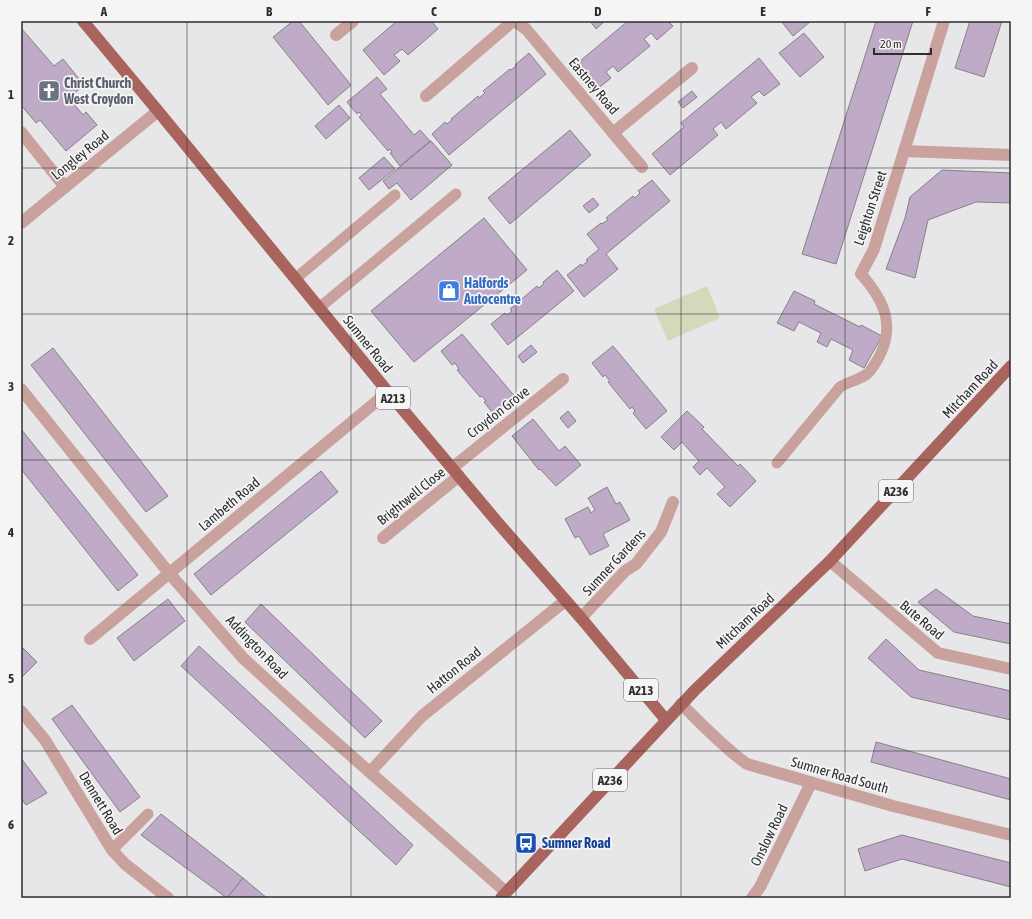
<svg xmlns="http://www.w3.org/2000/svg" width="1032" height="919" viewBox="0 0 1032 919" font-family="'Asap Condensed',sans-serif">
<rect width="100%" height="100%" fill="#e7e7e9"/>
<!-- pitch -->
<path fill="#d2dabb" d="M707,286L720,318L668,341L654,309Z"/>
<!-- building -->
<g fill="#bfaac7" stroke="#848384">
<path d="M293,21H299L351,85L328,105L273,37Z"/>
<path d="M397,21H435L433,23L438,29L408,55L402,49L394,55L400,61L384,75L363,50Z"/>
<path d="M590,21H605L596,29Z"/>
<path d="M628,21H668L673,26L657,40L651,33L644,39L650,46L618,72L613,66L606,72L611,78L595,91L574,66Z"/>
<path d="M781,21H811L793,36Z"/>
<path d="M876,21H913L836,264L802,254Z"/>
<path d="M970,21H1002L984,77L955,68Z"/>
<path d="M21,28L54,66L63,59L84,85L69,98L83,115L86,112L97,125L66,151L40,120L36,123L21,105Z"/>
<path d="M804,33L824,57L800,77L779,53Z"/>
<path d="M529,53L546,74L449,155L432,134L445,122L447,124L452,120L451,119L478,96L479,98L485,93L483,91L510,69L511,70L516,66L515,65Z"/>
<path d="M759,58L780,84L764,96L759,91L751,97L757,103L726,129L721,122L713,129L718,135L670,175L652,154L684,127L681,123Z"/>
<path d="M377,77L387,89L380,94L414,135L420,130L430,141L400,166L390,153L392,152L390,149L388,151L359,117L362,115L359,112L357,114L347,102Z"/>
<path d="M692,91L697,97L683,108L678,102Z"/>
<path d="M339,105L350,118L326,139L315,126Z"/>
<path d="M570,130L591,155L510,224L488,198Z"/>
<path d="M431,141L452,165L411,200L397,183L389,189L383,181Z"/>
<path d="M384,157L395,169L369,190L359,178Z"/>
<path d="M942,170L1011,173V203L976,202L928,220L915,278L886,269L905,218L910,197Z"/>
<path d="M652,180L670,201L606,254L618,269L584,297L567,275L581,264L582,266L588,261L586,260L599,249L587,234L601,223L602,224L608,220L606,218L633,196L635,198L640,193L638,191Z"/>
<path d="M593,198L599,205L589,213L583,206Z"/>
<path d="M484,218L527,270L414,362L371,311Z"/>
<path d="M557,270L574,291L508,345L491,324L505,313L507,315L512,311L510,309L537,286L539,288L544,283L543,282Z"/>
<path d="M794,291L815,301L814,304L860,327L861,325L882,336L864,368L849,360L853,350L831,339L827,347L817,342L821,333L799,322L794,331L777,323Z"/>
<path d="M462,334L517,399L495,416L484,402L486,401L482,396L480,397L457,370L459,369L455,363L452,365L441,351Z"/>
<path d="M531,345L537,352L523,363L518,356Z"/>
<path d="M613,346L667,411L646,429L633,413L635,411L632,407L630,409L608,382L610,381L605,375L603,377L592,363Z"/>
<path d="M53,348L168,496L146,512L31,365Z"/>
<path d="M568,411L576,421L568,428L560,418Z"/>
<path d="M687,411L704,427L702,429L738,466L740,464L756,481L730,507L717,494L725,487L707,468L700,475L693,467L699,461L682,442L674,450L661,437Z"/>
<path d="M533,419L559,451L565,446L581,465L556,486L540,469L539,470L512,436Z"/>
<path d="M21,429L138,575L118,591L21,469Z"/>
<path d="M321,471L338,492L211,595L194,574Z"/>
<path d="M607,487L616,504L620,502L630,520L603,534L609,546L590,555L579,536L575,538L565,519L588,507L591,513L595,510L588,498Z"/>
<path d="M936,589L973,616L1011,624V644L954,632L918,602Z"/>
<path d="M168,599L185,621L134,661L117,638Z"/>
<path d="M261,604L382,721L365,738L245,622Z"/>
<path d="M886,639L919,670L1011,691V720L911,697L868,658Z"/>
<path d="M21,646L37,662L21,678Z"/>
<path d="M199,646L413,845L396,865L181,666Z"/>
<path d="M72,705L140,797L120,812L52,719Z"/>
<path d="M876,742L1011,779V800L871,762Z"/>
<path d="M21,758L47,793L26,805L21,798Z"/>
<path d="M161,814L243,878L227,898L141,835Z"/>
<path d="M902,835L1011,863V887L902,859L865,871L858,849Z"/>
<path d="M243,878L267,898H227Z"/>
</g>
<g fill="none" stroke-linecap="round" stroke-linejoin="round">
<!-- lane -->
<g stroke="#c9a19d" stroke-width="11">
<path d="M295,279L395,195"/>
<path d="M319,308L456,194"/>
<path d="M777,463L840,387C848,382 859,380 867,374C872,370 876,362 879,357C896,324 883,299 861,274"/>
<path d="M112,850L148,814"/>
</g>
<!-- street -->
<g stroke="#c9a19d" stroke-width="12">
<path d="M514,21L526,29L613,133L692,68"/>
<path d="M336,35L353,21"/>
<path d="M426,96L513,21"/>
<path d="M21,132L65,187"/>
<path d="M613,133L642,167"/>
<path d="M904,151L1011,155"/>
<path d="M21,223L158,111"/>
<path d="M861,274L874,249L944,21"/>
<path d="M21,389L169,573L243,658L314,723L506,892"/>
<path d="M452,468L563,379"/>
<path d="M383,538L459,476"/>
<path d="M830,561L938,653L1011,669"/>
<path d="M581,618L625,571L636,564L661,532L673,502"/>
<path d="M90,639L388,392"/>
<path d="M681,704C703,725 722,746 747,764L893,806L1011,835"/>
<path d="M21,711L45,740L112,850L125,864L168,898"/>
<path d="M370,772L422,716L565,601"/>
<path d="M752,898L760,887L811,783"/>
</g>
<!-- primary -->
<g stroke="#a9645e" stroke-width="12">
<path d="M83,21L158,111L388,392L499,524L581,618L666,720"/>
<path d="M501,898L695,690L830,561L1011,366"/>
</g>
</g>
<!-- grid -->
<path fill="none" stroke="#2d2d2e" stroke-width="1" stroke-opacity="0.55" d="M187,21V898M351,21V898M516,21V898M681,21V898M845,21V898M21,168H1011M21,314H1011M21,460H1011M21,605H1011M21,751H1011"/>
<!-- icons -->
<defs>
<g id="church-square" transform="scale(1.15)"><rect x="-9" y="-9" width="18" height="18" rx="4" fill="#6b7280" stroke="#f5f5f6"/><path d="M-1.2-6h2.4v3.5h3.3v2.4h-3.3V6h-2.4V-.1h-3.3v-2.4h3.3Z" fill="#fff"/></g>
<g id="shop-square" transform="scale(1.15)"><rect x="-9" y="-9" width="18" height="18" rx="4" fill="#3f7fe0" stroke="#f5f5f6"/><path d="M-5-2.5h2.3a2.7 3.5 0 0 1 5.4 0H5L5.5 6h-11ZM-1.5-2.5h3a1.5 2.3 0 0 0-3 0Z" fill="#fff"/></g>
<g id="bus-square" transform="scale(1.15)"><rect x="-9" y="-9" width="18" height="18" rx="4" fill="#1a4fb4" stroke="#f5f5f6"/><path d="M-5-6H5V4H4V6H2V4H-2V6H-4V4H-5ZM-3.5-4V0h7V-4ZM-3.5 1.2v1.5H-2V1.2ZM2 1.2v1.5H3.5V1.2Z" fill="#fff"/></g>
</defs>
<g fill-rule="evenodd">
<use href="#church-square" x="49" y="91"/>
<use href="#shop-square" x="449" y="291"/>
<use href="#bus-square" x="526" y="843"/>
</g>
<g text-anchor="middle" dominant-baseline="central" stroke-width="3.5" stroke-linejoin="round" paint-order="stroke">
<!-- shield labels -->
<g fill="#f5f5f6" stroke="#69696a" stroke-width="1">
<rect x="376" y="387" width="34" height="22" rx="3"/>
<rect x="879" y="480" width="34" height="22" rx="3"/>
<rect x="624" y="679" width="34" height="22" rx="3"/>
<rect x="593" y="769" width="34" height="22" rx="3"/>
</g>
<g font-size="13" font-weight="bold" fill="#2d2d2e">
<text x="393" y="398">A213</text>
<text x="896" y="491">A236</text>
<text x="641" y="690">A213</text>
<text x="610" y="780">A236</text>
</g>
<!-- worship labels -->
<g font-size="14" font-weight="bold" fill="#5b616d" stroke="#f5f5f6" text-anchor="start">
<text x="64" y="83">Christ Church<tspan x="64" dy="16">West Croydon</tspan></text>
</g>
<!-- street labels -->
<g font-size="14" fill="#2d2d2e" stroke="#f5f5f6">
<text transform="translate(594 86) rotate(50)">Eastney Road</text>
<text transform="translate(80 155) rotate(-39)">Longley Road</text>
<text transform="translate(870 208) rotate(-72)">Leighton Street</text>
<text transform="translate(368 344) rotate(51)">Sumner Road</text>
<text transform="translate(970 389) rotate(-47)">Mitcham Road</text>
<text transform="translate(498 412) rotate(-38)">Croydon Grove</text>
<text transform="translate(411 496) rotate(-39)">Brightwell Close</text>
<text transform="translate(229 504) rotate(-40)">Lambeth Road</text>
<text transform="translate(614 562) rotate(-47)">Sumner Gardens</text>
<text transform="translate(922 620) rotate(40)">Bute Road</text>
<text transform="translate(745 621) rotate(-43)">Mitcham Road</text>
<text transform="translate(257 647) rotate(46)">Addington Road</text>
<text transform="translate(454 670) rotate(-39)">Hatton Road</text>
<text transform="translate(840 775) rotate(16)">Sumner Road South</text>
<text transform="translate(101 803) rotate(59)">Dennett Road</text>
<text transform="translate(769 835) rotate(-64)">Onslow Road</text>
</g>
<!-- shop labels -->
<g font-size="14" font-weight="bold" fill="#366cbe" stroke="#f5f5f6" text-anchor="start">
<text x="464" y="283">Halfords<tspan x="464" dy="16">Autocentre</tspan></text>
</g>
<!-- transit labels -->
<g font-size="14" font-weight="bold" fill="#164399" stroke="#f5f5f6" text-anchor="start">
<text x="542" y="843">Sumner Road</text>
</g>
</g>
<!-- border -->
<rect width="1032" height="919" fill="none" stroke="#f5f5f6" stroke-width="44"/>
<!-- scale -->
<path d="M874 48v6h57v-6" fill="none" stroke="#2d2d2e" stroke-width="2"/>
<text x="880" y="48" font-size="12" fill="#2d2d2e" stroke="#f5f5f6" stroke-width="3" paint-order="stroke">20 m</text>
<rect x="22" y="22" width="988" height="875" fill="none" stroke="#2d2d2e" stroke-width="1.5"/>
<g font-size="13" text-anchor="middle" font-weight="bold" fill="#2d2d2e">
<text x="104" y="16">A</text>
<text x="269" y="16">B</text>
<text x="434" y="16">C</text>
<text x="598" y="16">D</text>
<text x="763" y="16">E</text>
<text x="928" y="16">F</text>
<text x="11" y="99">1</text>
<text x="11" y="245">2</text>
<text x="11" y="391">3</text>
<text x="11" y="537">4</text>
<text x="11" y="683">5</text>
<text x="11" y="829">6</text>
</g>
</svg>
